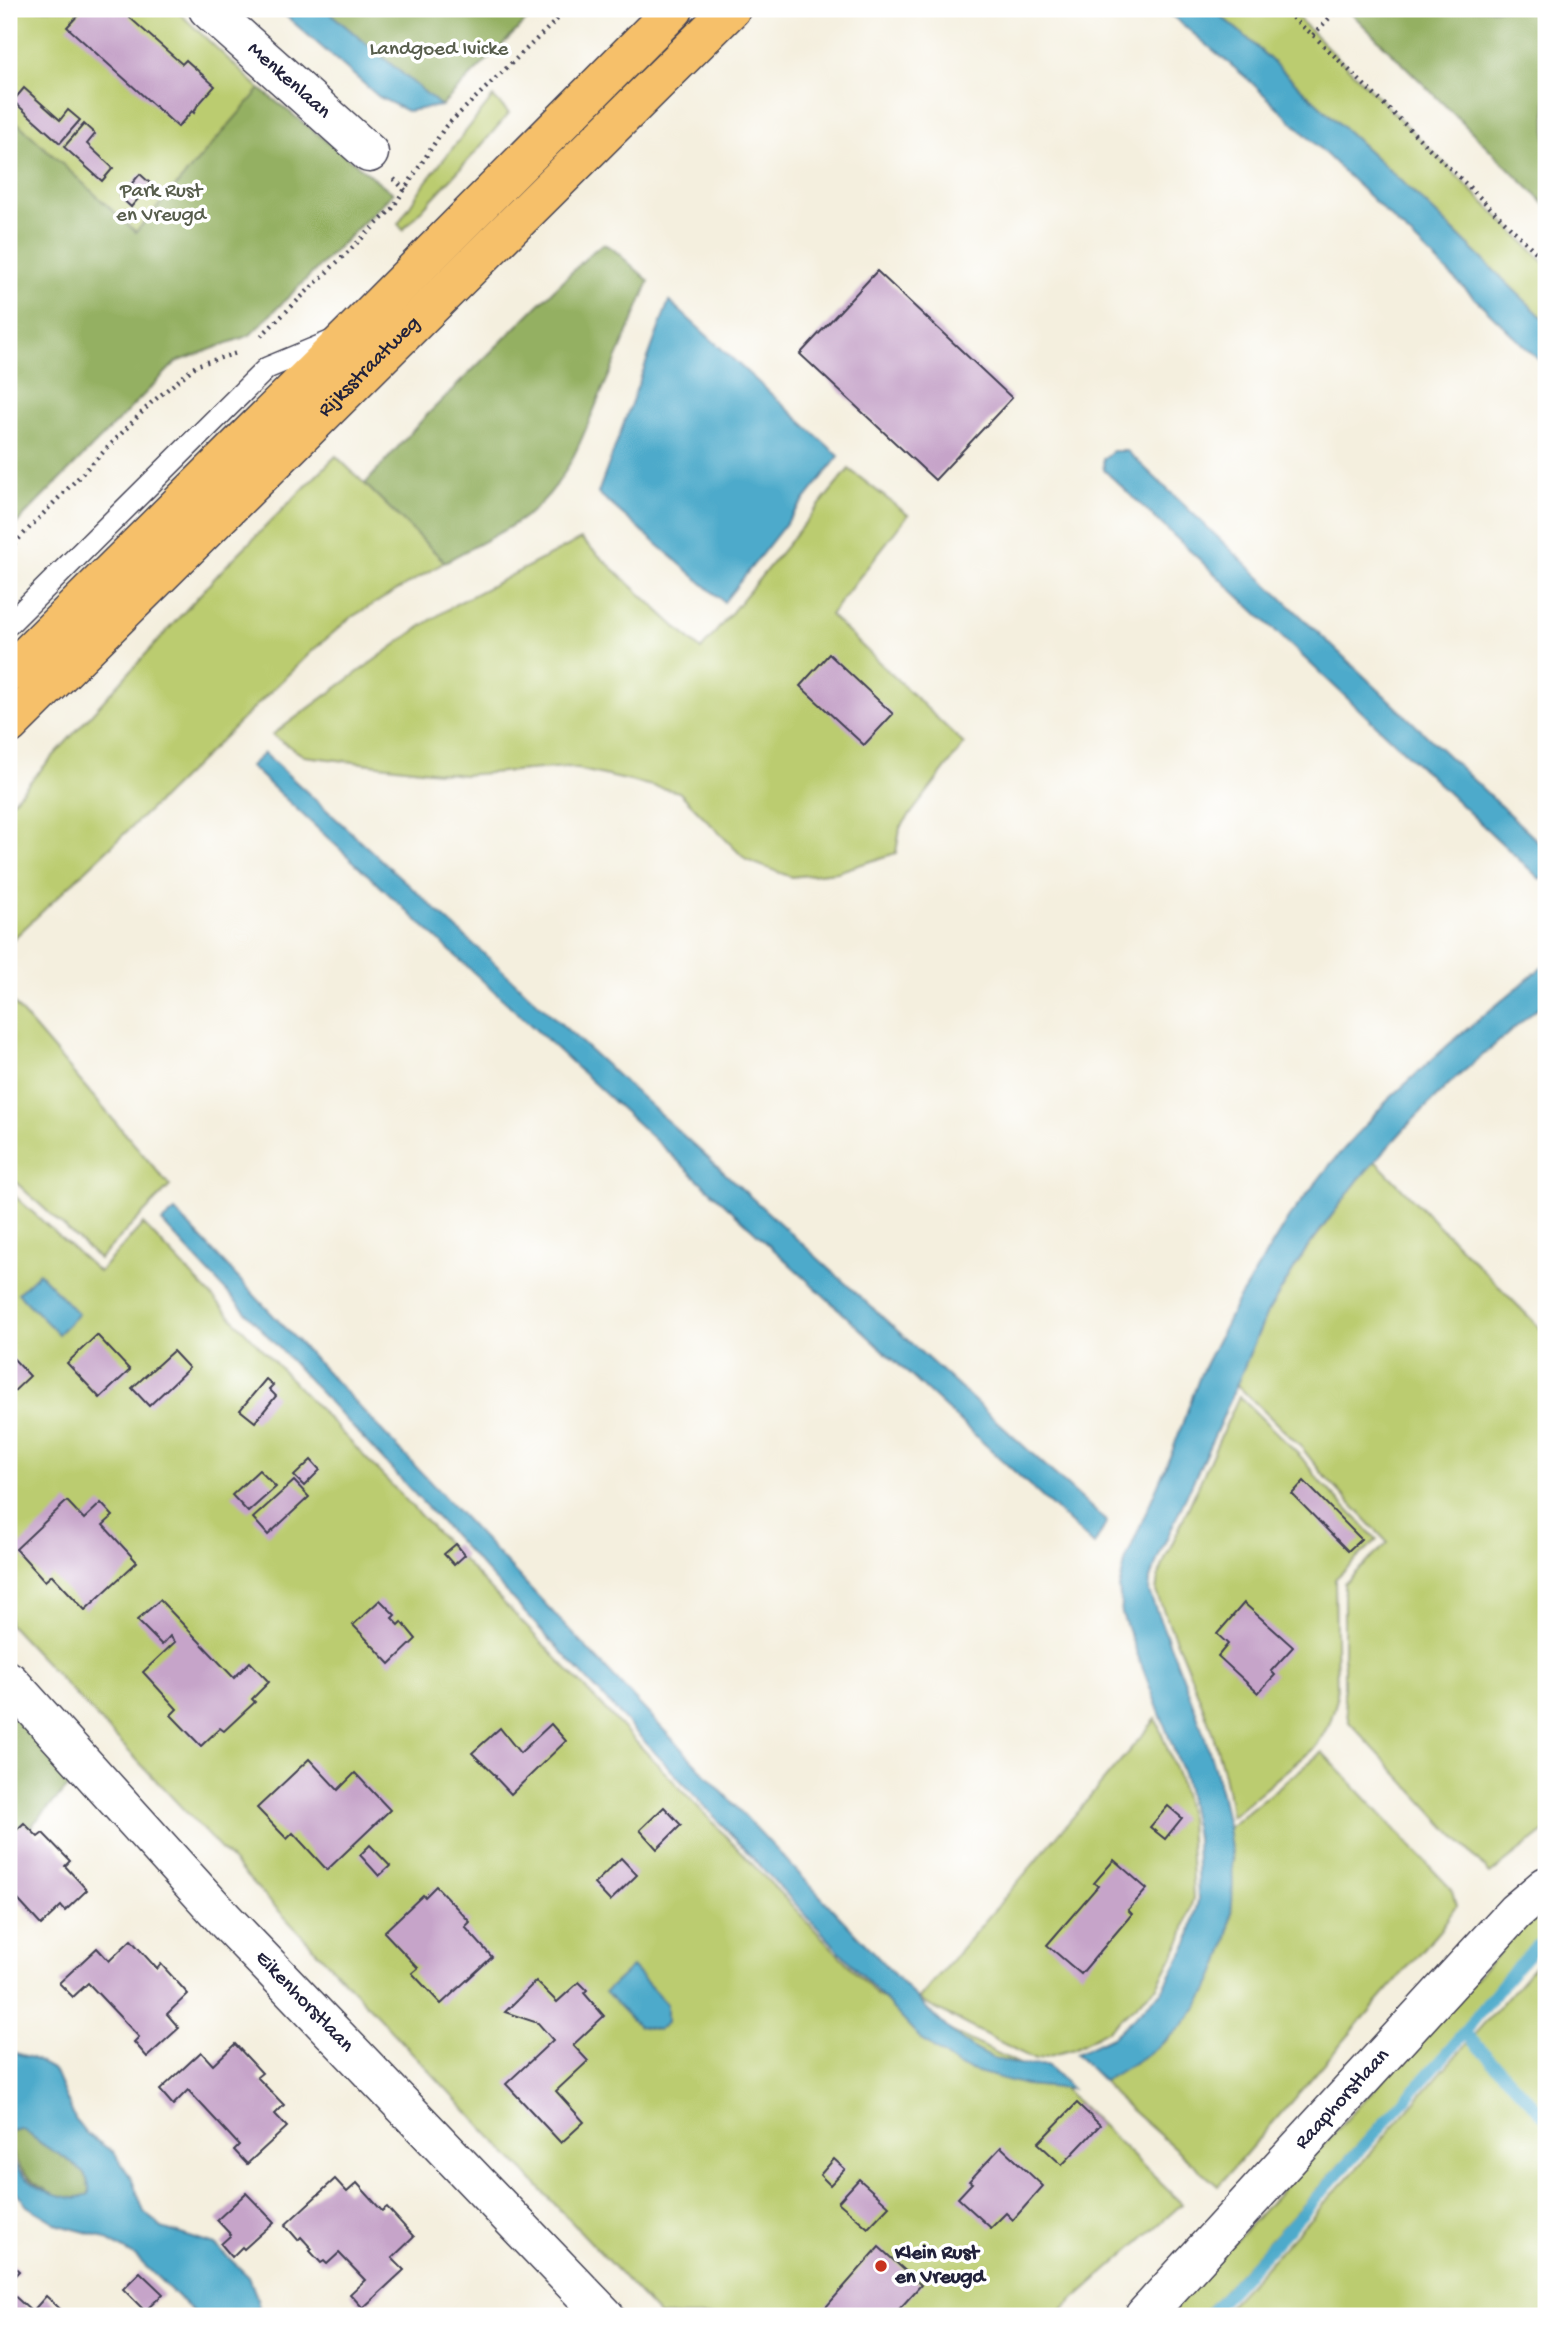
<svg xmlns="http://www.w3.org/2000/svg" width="1555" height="2325" viewBox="0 0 1555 2325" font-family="'Gochi Hand',sans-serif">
<rect width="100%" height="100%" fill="#fff"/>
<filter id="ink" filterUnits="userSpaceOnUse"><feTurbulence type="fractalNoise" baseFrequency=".0143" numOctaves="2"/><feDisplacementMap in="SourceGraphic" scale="14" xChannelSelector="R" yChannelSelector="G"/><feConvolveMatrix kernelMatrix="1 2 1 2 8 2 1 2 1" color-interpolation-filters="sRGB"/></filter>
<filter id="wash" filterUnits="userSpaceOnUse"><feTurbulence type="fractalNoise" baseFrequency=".00686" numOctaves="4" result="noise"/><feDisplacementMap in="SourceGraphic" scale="28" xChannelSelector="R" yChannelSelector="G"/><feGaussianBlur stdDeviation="1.57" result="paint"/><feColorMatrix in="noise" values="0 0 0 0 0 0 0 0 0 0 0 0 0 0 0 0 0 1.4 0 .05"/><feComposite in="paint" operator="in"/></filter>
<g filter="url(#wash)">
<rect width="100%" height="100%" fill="#f4efde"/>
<!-- green -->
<g fill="#bbcc6f" stroke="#6e7755" stroke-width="2">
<path d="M9,9H175L260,89L393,193L250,335L176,362L9,531Z"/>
<path d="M1212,9H1289L1546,264V321L1432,210L1245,36Z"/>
<path d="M493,97L509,113L474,154L403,230L398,224L425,183Z"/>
<path d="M336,456L445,562L350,618L310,653L163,797L9,943V805L223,569Z"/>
<path d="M849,469L908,515L830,615L964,744L900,828L896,853L837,872L791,877L746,860L679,792L568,767L463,775L304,756L272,735L420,627L456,604L581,539L701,650Z"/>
<path d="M10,999L170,1186L99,1259L9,1176Z"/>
<path d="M1375,1161L1546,1334V1830L1490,1874L1349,1722L1344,1700V1583L1388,1543L1321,1472L1302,1448L1236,1384L1267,1313L1305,1252L1359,1179Z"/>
<path d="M9,1191L99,1272L143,1224L878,1996L1057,2082L1182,2204L1055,2316H660L9,1624Z"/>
<path d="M1239,1396L1301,1457L1319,1480L1377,1540L1335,1579L1337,1699L1330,1722L1317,1745L1231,1817C1223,1738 1185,1665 1156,1592L1158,1578L1166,1557Z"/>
<path d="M1156,1719L1180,1782L1189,1819L1193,1898L1182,1939L1157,1986L1107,2031L1074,2049L1035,2060L918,2000Z"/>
<path d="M1322,1752L1452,1890L1456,1906L1440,1930L1218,2186L1112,2093L1103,2081L1166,2041L1233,1861L1227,1829Z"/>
<path d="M1546,1901V1932C1509,1965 1482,2008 1449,2045C1366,2136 1284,2226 1200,2316H1167Z"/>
<path d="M1546,1953V2316H1219L1348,2178Z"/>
</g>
<!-- forest -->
<g fill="#94b062" stroke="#5b694e" stroke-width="2">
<path d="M325,9H538L441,106Z"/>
<path d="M1347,9H1546V206L1536,195Z"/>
<path d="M260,89L393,193L250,335L176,362L9,531V115L136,232Z"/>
<path d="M603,244L612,248L649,281C633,321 616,361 598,400C583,436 569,475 541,503C518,527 474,545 445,562L365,484L424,418L591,253Z"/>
<path d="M9,1708L76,1779L9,1849Z"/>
<path d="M21,2129C30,2134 37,2140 45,2146C62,2158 92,2167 89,2194C62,2213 0,2167 11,2131Z"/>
</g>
<!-- water -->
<g fill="#4daacb" stroke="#386683" stroke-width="2">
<path d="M278,9H325L441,106L407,111L379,97Z"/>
<path d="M1164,9H1212L1245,36L1432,210L1546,321V367L1249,80Z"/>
<path d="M669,301L839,456L724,602L598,493Z"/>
<path d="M1113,451H1127L1546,849V877L1540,879L1104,470L1103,459Z"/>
<path d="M264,753L1107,1522L1094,1545L250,766Z"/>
<path d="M1546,964V1001L1449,1084L1406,1127L1359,1179L1305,1251L1267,1313L1222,1419L1160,1553L1150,1579L1149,1592C1196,1713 1281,1884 1198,2006C1176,2039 1137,2062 1103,2081L1076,2054L1114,2036L1162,1991L1189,1941L1198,1900L1196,1837L1185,1779L1122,1614L1119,1588L1126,1559L1172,1452L1201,1373L1237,1302L1289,1217L1334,1160L1386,1102L1448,1045Z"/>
<path d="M175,1211L918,2000C958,2039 985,2069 1047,2065L1072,2089L1025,2085L960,2067L921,2039L162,1222Z"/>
<path d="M39,1273L78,1314L58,1334L18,1293Z"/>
<path d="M632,1967L667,2004V2023L658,2030L638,2026L605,1992Z"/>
<path d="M9,2051L32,2058L54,2070L75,2119L86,2133L114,2153L132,2179L144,2212L162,2228L215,2245L249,2277L257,2298L260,2316H198L136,2257L100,2236L59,2225L27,2206L9,2182V2156C22,2178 37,2190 62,2196C72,2198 79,2201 89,2194C92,2167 62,2158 45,2146C37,2141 30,2134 21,2129L11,2131L9,2134Z"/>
</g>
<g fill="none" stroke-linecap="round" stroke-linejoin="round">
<!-- stream -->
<g stroke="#4daacb" stroke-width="12">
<path d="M1465,2033L1546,2118"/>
<path d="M1207,2316C1288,2230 1367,2143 1445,2055C1479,2017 1508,1971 1546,1938"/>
</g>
</g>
<g id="blocks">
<!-- building -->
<g fill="#c6a4c9">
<path d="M81,9H129L133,12L129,17L156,41L182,64L186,60L215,86L197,106L194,113L192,111L178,127L67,27L81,12Z"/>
<path d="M24,88L60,120L68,110L80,120L60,143L13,101Z"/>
<path d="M84,124L95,134L87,144L113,168L102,181L64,147Z"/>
<path d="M140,174L151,184L131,207L120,197Z"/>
<path d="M877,271L1012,398L935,480L800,354Z"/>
<path d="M829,654L893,714L864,745L800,686Z"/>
<path d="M97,1335L130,1370L100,1398L67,1363Z"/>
<path d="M173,1351L189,1368L149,1406L132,1388Z"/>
<path d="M9,1354L30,1376L9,1396Z"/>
<path d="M266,1379L273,1385L269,1389L276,1396L255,1422L240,1410Z"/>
<path d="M311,1460L320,1470L304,1486L294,1476Z"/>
<path d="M259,1470L276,1487L248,1512L232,1495Z"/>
<path d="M294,1481L309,1497L268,1535L253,1518Z"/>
<path d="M1304,1481L1361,1539L1348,1551L1292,1494Z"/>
<path d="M67,1501L84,1519L101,1503L113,1516L103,1525L137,1562L85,1610L52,1575L45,1581L16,1549Z"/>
<path d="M456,1544L465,1555L454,1565L444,1554Z"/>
<path d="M160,1600L234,1678L250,1662L269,1682L252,1699L255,1702L224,1731L220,1728L201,1746L171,1715L177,1709L143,1672L175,1642L170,1636L162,1645L137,1620Z"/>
<path d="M380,1600L395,1615L392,1618L399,1625L402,1622L416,1639L390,1664L353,1625Z"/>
<path d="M1244,1603L1293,1647L1271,1671L1275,1675L1258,1693L1218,1656L1228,1644L1217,1634Z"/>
<path d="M551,1724L566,1741L511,1794L495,1777L496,1776L472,1753L500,1728L520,1753Z"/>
<path d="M309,1759L338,1790L355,1773L390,1810L327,1870L293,1833L287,1839L257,1808Z"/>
<path d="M1168,1806L1182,1818L1165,1839L1150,1827Z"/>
<path d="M664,1807L681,1825L657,1849L640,1830Z"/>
<path d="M24,1823L38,1837L43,1833L70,1861L65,1866L87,1890L65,1911L61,1906L41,1925L9,1890V1837Z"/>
<path d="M370,1845L390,1866L379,1876L360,1855Z"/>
<path d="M621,1858L637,1875L610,1901L594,1884Z"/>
<path d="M1114,1860L1147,1889L1128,1910L1132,1914L1081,1974L1047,1945L1098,1886L1094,1883Z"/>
<path d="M436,1886L470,1922L465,1927L492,1957L441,2004L412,1973L418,1968L384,1932L423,1895L425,1897Z"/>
<path d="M131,1940L157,1969L161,1964L188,1994L167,2014L179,2028L147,2057L134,2042L139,2037L88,1983L73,1997L59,1983L97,1948L109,1961Z"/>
<path d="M536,1981L557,2002L579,1982L587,1990L584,1993L604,2016L573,2045L588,2061L556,2091L584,2122L561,2143L506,2084L553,2040L538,2023L505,2012Z"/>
<path d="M235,2044L262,2073L257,2077L284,2105L275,2114L287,2127L247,2164L234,2150L239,2145L188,2090L173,2105L160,2090L201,2052L213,2065Z"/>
<path d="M1077,2103L1100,2125L1062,2165L1038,2143Z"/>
<path d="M1001,2147L1043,2186L1013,2220L1006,2213L991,2228L958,2198L972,2183L969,2181Z"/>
<path d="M834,2159L845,2169L830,2185L820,2175Z"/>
<path d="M335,2179L347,2192L357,2183L382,2211L387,2207L414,2237L392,2258L404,2270L363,2308L350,2294L365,2280L339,2253L327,2264L324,2261L321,2263L310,2251L312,2249L301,2237L298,2240L285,2225Z"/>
<path d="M859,2179L889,2206L868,2228L838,2202Z"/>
<path d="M246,2193L274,2222L244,2249L242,2247L232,2257L221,2244L231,2235L217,2220Z"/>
<path d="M879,2247L921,2285L893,2316H818Z"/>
<path d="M9,2262L19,2271L9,2282Z"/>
<path d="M140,2272L163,2294L145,2311L123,2289Z"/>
<path d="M9,2291L32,2312L46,2296L68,2316H9Z"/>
</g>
</g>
</g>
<g filter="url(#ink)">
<use href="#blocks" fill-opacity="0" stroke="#424153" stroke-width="2"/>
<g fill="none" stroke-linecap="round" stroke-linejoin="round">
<!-- service casing -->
<g stroke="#424153" stroke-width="24">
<path id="service" d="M9,624L267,368L332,341"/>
</g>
<!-- minor casing -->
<g stroke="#424153" stroke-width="41">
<g id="minor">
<path id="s1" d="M208,9L369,153"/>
<path id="s2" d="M9,1681L225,1920L605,2316"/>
<path id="s3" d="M1144,2316L1515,1912L1546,1886"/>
</g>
</g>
<!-- primary casing -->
<g stroke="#424153" stroke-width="41">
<g id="primary">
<path d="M9,673L353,332L674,9"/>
<path id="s4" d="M9,725L731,9"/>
</g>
</g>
<!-- path -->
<g stroke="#424153" stroke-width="4.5" stroke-dasharray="2 5" stroke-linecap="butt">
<path d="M1281,9L1313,35L1546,262"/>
<path d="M1313,35L1338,9"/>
<path d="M394,179L406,191"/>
<path d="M261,336L392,209L445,127L568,9"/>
<path d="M9,549L151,403L197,365L237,353"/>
</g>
<!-- service -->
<use href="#service" stroke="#fff" stroke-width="21"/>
<!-- minor -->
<use href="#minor" stroke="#fff" stroke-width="38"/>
<!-- primary -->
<use href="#primary" stroke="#f6c06b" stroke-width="38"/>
</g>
</g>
<!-- markers -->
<circle fill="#c8321e" stroke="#fff" stroke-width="2.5" cx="881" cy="2266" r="7"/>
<g text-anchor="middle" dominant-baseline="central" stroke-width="7" stroke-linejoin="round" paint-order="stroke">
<!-- park labels -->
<g font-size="21" fill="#585e4d" stroke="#fff">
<text x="439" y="50">Landgoed Ivicke</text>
<text x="161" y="192">Park Rust<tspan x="161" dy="24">en Vreugd</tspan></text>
</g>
<!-- street labels -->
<g font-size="21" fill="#22223b" stroke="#fff">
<text stroke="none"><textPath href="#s1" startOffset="108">Menkenlaan</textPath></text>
<text stroke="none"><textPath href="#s4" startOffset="508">Rijksstraatweg</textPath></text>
<text stroke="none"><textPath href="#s2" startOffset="436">Eikenhorstlaan</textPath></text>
<text stroke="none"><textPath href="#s3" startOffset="294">Raaphorstlaan</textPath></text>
</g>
<!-- poi labels -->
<g font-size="21" font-weight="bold" fill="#22223b" stroke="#fff" text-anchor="start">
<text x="895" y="2254">Klein Rust<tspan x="895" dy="24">en Vreugd</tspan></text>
</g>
</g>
<!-- margin -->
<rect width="1555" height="2325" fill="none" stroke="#fff" stroke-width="35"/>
</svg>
